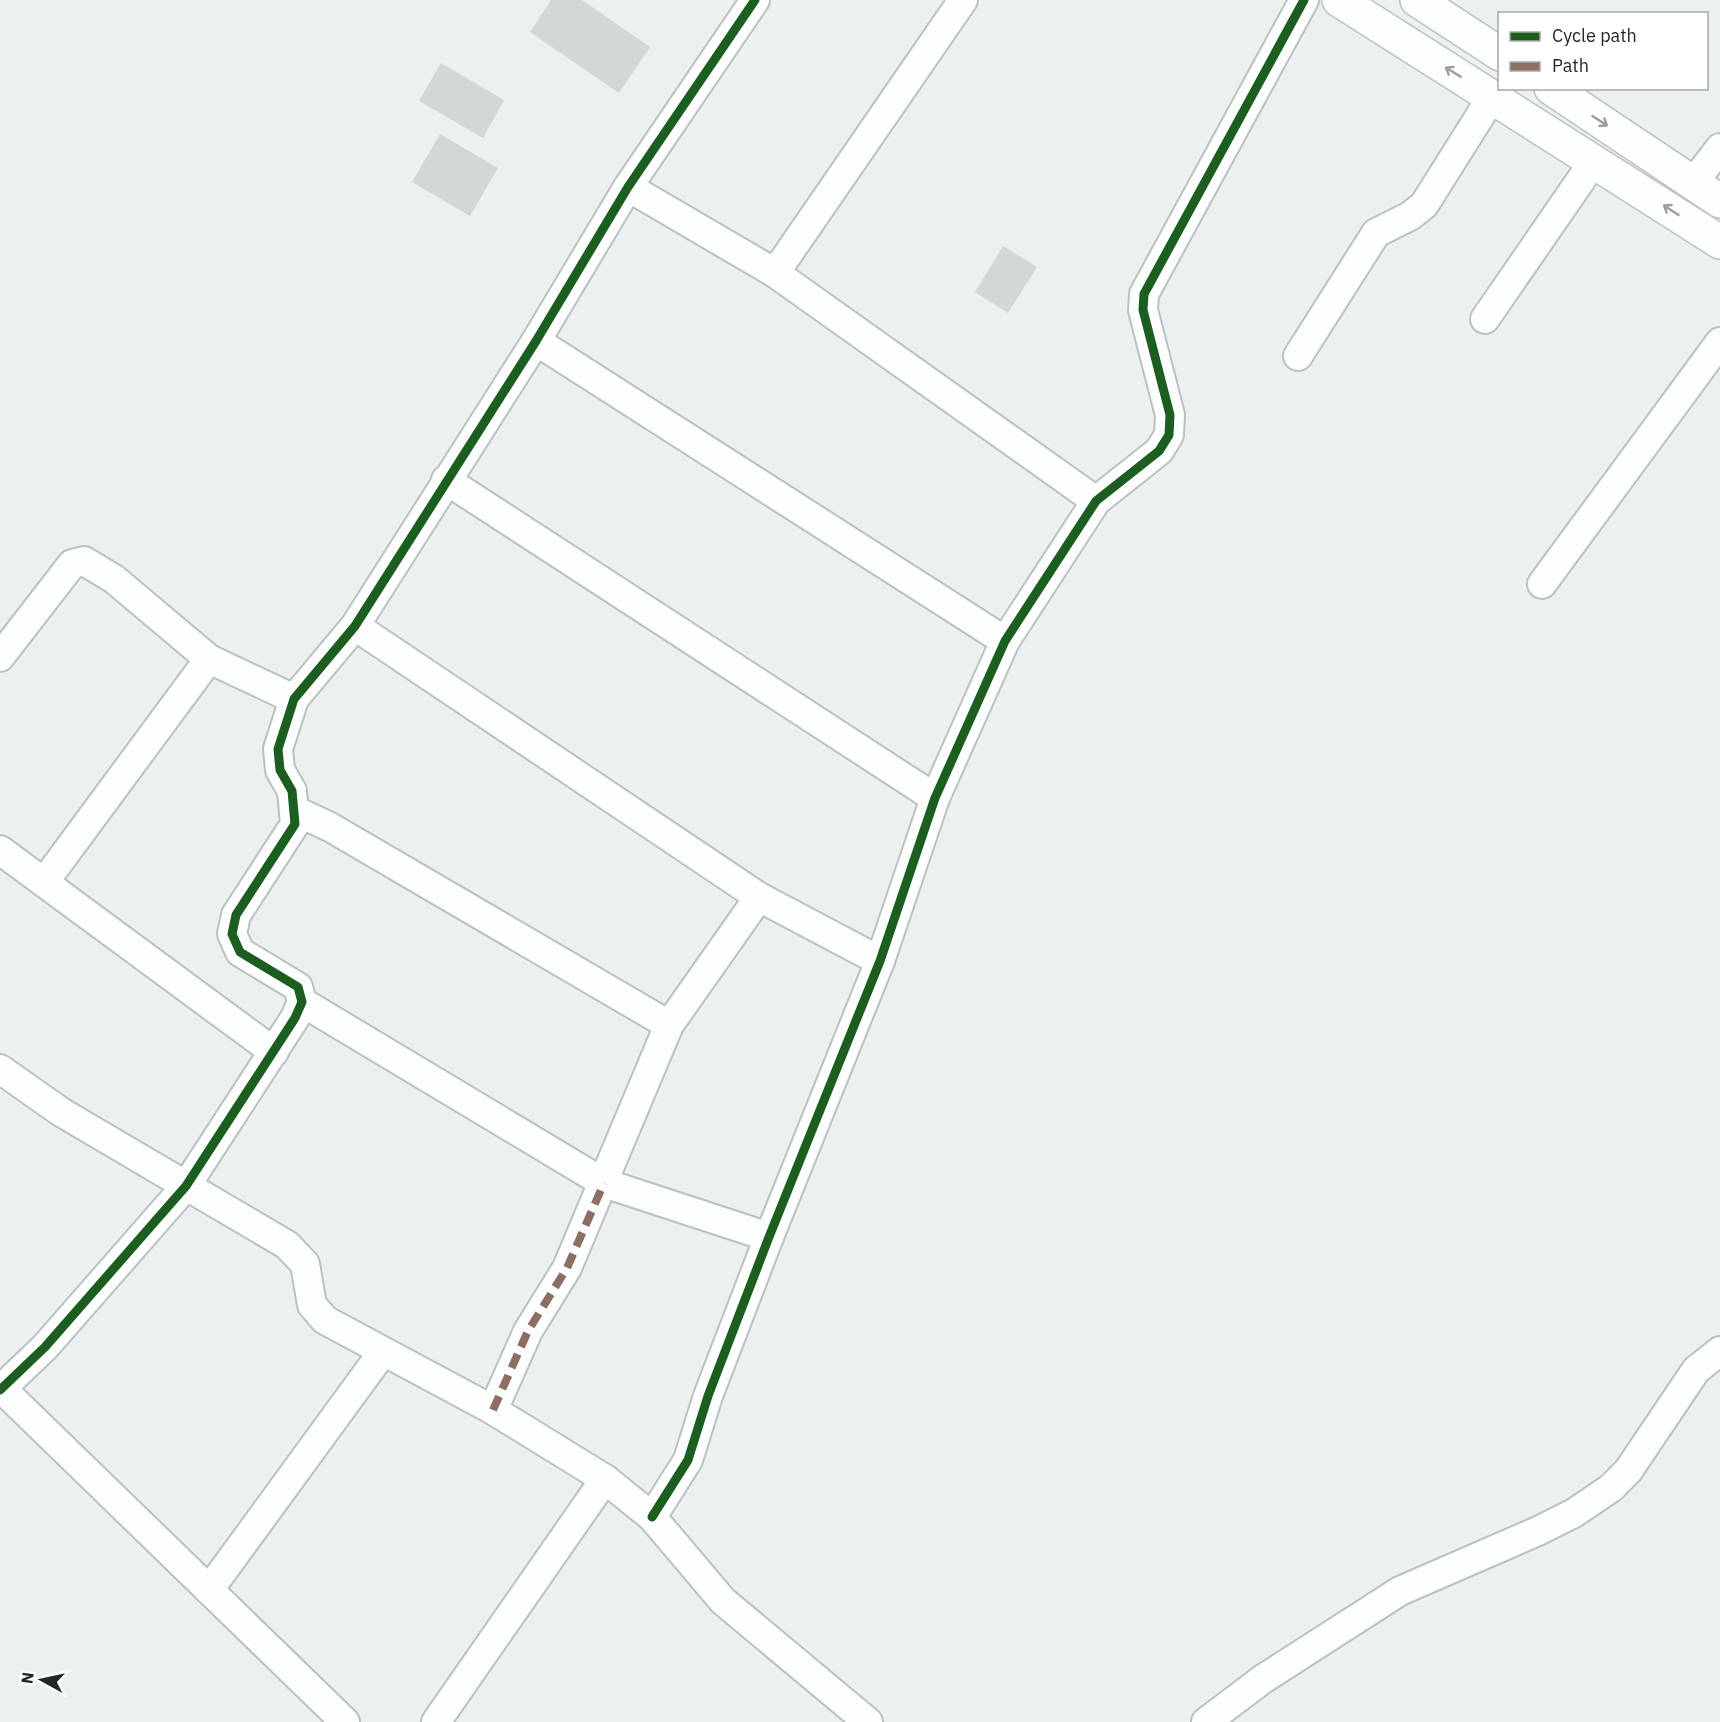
<svg xmlns="http://www.w3.org/2000/svg" width="1720" height="1722" viewBox="0 0 1720 1722" font-family="'IBM Plex Sans',sans-serif">
<rect width="100%" height="100%" fill="#ebf1f0"/>
<!-- building -->
<g fill="#d3d8d7">
<path d="M551,0H582L650,47L619,93L530,32Z"/>
<path d="M441,63L504,100L483,138L419,101Z"/>
<path d="M440,134L498,168L470,216L412,182Z"/>
<path d="M1003,246L1037,267L1008,313L975,292Z"/>
</g>
<g fill="none" stroke-linecap="round" stroke-linejoin="round">
<!-- minor casing -->
<g stroke="#bcc1c0" stroke-width="32">
<g id="minor">
<path d="M1694,182L1720,148"/>
<path d="M628,187L775,273L1096,501"/>
<path d="M775,273L963,0"/>
<path d="M1485,319L1594,161"/>
<path d="M536,341L1005,641"/>
<path d="M1298,356L1376,233L1410,216L1424,205L1492,97"/>
<path d="M446,480L935,798"/>
<path d="M1542,584L1720,342"/>
<path d="M355,626L759,897L880,961"/>
<path d="M0,657L72,564L84,561L114,579L209,659L294,699"/>
<path d="M296,811L330,827L669,1025"/>
<path d="M0,850L274,1052"/>
<path d="M45,881L209,659"/>
<path d="M302,1002L604,1183L769,1237"/>
<path d="M0,1069L61,1112L287,1245L305,1264L312,1305L325,1320L493,1410L605,1479L652,1517L723,1601L868,1722"/>
<path d="M2,1389L345,1722"/>
<path d="M0,1390L45,1347L186,1186L295,1018L302,1002L298,987L240,952L232,934L236,915L295,824L292,791L280,770L278,749L294,699L355,626L536,341L628,187L755,0"/>
<path d="M493,1410L528,1331L567,1268L669,1025L759,897"/>
<path d="M652,1517L688,1460L708,1396L769,1237L880,961L935,798L1005,641L1096,501L1159,451L1169,435L1170,415L1143,310L1144,294L1304,0"/>
<path d="M209,1590L382,1353"/>
<path d="M436,1722L605,1479"/>
<path d="M1206,1722L1263,1679L1400,1591L1538,1531L1574,1513L1611,1488L1628,1471L1696,1370L1720,1351"/>
</g>
</g>
<!-- trunk casing -->
<g stroke="#bcc1c0" stroke-width="36">
<g id="trunk">
<path d="M1339,0L1720,242"/>
<path d="M1417,0L1500,54"/>
<path d="M1551,88L1720,201"/>
</g>
</g>
<!-- minor -->
<use href="#minor" stroke="#fcfdfd" stroke-width="28"/>
<!-- trunk -->
<use href="#trunk" stroke="#fcfdfd" stroke-width="33"/>
<!-- quiet -->
<path stroke="#8d6e63" stroke-width="8" stroke-dasharray="15 8" stroke-linecap="butt" d="M493,1410L528,1331L567,1268L604,1183"/>
<!-- cycleway casing -->
<g stroke="#fff" stroke-width="13">
<g id="cycleway">
<path d="M0,1390L45,1347L186,1186L295,1018L302,1002L298,987L240,952L232,934L236,915L295,824L292,791L280,770L278,749L294,699L355,626L536,341L628,187L755,0"/>
<path d="M652,1517L688,1460L708,1396L769,1237L880,961L935,798L1005,641L1096,501L1159,451L1169,435L1170,415L1143,310L1144,294L1304,0"/>
</g>
</g>
<!-- cycleway -->
<use href="#cycleway" stroke="#1b5e20" stroke-width="9"/>
</g>
<!-- one-way arrows -->
<defs><path id="oneway-shaft" d="M-6 0H5M1.5-3L5.5 0L1.5 3" fill="none" stroke-width="1.6" stroke-linecap="round" stroke-linejoin="round" transform="scale(1.5)"/></defs>
<g stroke="#9a9d9c">
<use href="#oneway-shaft" transform="translate(1453 72) rotate(-148)"/>
<use href="#oneway-shaft" transform="translate(1600 121) rotate(33)"/>
<use href="#oneway-shaft" transform="translate(1671 210) rotate(-147)"/>
</g>
<!-- legend -->
<rect x="1498" y="12" width="210" height="78" fill="#ffffff" stroke="#a7a9a8" stroke-width="1.5"/>
<rect x="1510" y="32" width="30" height="9" fill="#1b5e20" stroke="#a7a9a8" stroke-width="1.5"/>
<text x="1552" y="42" font-size="18" fill="#222725">Cycle path</text>
<rect x="1510" y="62" width="30" height="9" fill="#8d6e63" stroke="#a7a9a8" stroke-width="1.5"/>
<text x="1552" y="72" font-size="18" fill="#222725">Path</text>
<!-- north arrow -->
<g transform="translate(42 1680) rotate(278)" stroke="#ffffff" stroke-width="4.5" paint-order="stroke">
<path d="M0-4.5L10 22L0 15L-10 22Z" fill="#222725"/>
<text y="-9" font-size="16" font-weight="bold" text-anchor="middle" fill="#222725">N</text>
</g>
</svg>
